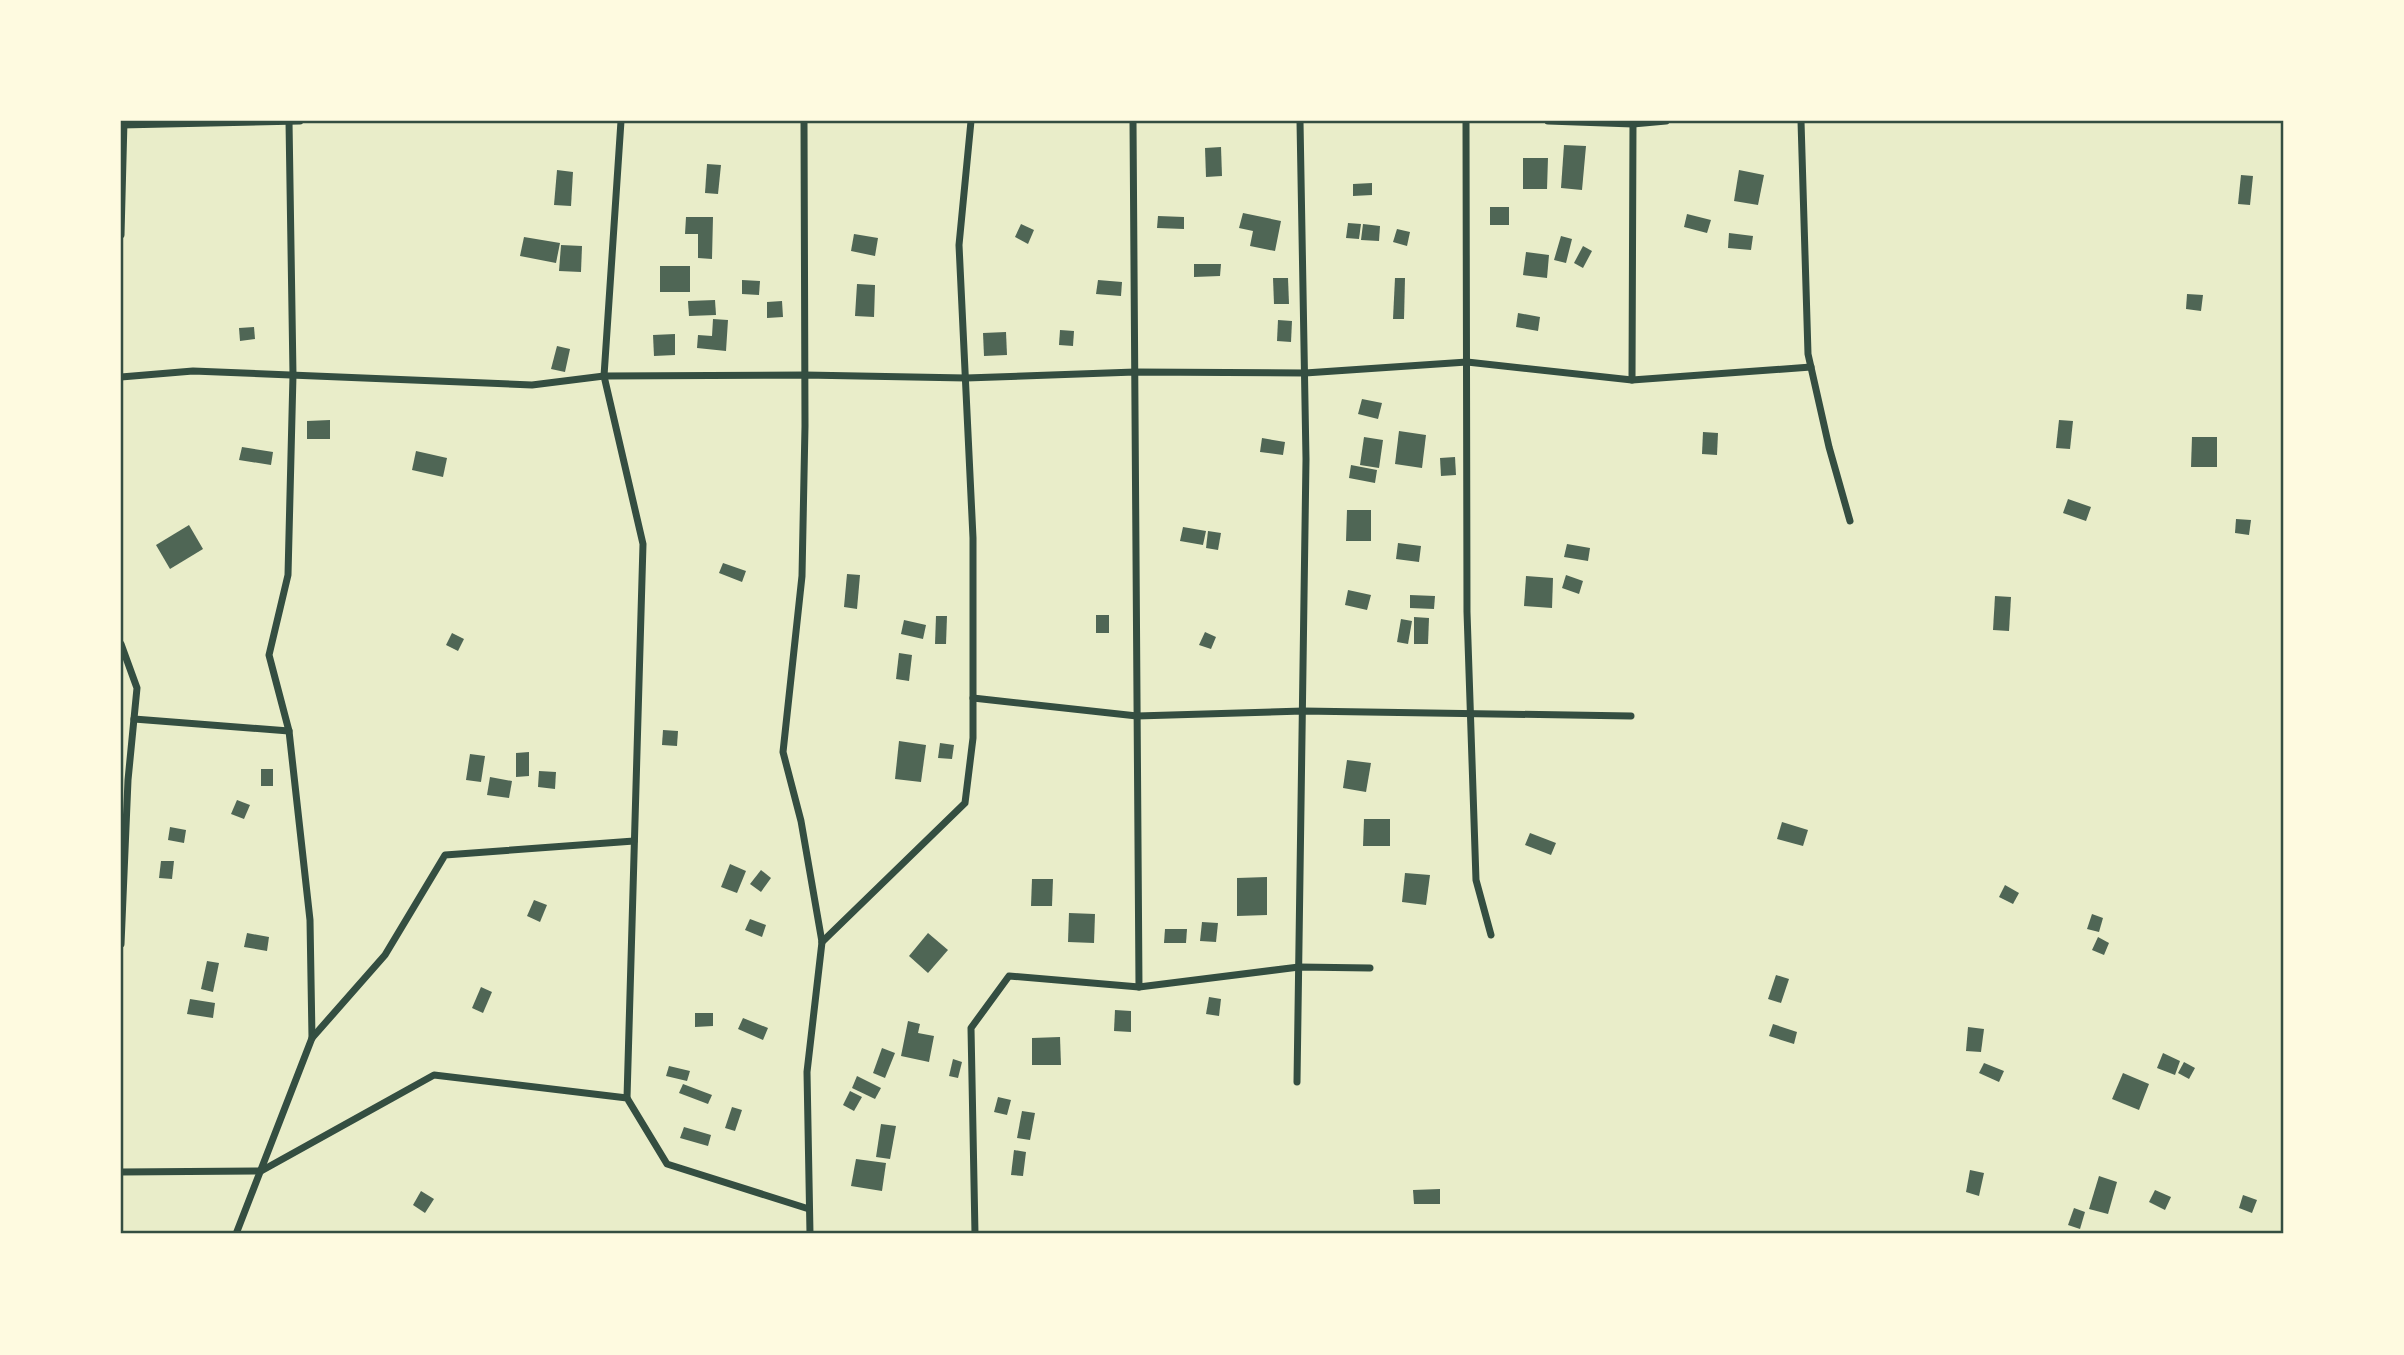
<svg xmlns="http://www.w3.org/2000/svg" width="2404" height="1355" viewBox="0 0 2404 1355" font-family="Roboto,sans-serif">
<rect width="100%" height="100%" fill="#e9edc9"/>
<!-- building -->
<g fill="#4f6655">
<path d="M1564,145L1586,146L1582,190L1561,188Z"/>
<path d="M1221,147L1222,176L1206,177L1205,148Z"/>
<path d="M1523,158H1548L1547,189H1523Z"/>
<path d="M707,164L721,165L718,194L705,193Z"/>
<path d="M557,170L573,172L571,206L554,205Z"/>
<path d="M1739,170L1764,175L1758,205L1734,201Z"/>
<path d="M2241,175L2253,176L2250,205L2238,204Z"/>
<path d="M1372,183V195L1353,196V184Z"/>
<rect x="1490" y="207" width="19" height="18"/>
<path d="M1243,213L1281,221L1275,251L1250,246L1253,231L1239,228Z"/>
<path d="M1687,214L1711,220L1707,233L1684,227Z"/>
<path d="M1158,216L1184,217V229L1157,228Z"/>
<path d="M686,217H713L712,259L698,258V234H685Z"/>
<path d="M1348,223L1361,224L1359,239L1346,238Z"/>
<path d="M1021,224L1034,230L1028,244L1015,237Z"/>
<path d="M1363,224L1380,226L1379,241L1361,240Z"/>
<path d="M1397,229L1410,232L1407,246L1393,242Z"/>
<path d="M1729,233L1753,236L1751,250L1728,248Z"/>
<path d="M854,234L878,238L875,256L851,251Z"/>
<path d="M1561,236L1572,239L1566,263L1554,260Z"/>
<path d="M524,237L560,243L556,263L520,256Z"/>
<path d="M561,245L582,246L581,272L559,271Z"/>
<path d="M1583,246L1592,251L1583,268L1574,263Z"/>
<path d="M1526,252L1549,255L1547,278L1523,275Z"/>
<path d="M1194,264H1221L1220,276L1194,277Z"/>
<rect x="660" y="266" width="30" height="26"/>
<path d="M1273,278H1288L1289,304H1274Z"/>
<path d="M1395,278H1405L1404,319H1393Z"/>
<path d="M742,280L760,281L759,295L742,294Z"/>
<path d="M1098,280L1122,282L1121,296L1096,294Z"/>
<path d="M857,284L875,285L874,317L855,316Z"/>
<path d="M2187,294L2203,295L2201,311L2186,309Z"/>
<path d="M715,300L716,315L689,316L688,301Z"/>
<path d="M782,301L783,317L767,318V302Z"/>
<path d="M1518,313L1540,317L1538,331L1516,327Z"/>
<path d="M713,319L728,320L726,351L697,348L698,335L712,336Z"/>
<path d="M1278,320L1292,321L1291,342L1277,341Z"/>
<path d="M254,327L255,339L240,341L239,328Z"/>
<path d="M1060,330L1074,331L1073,346L1059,345Z"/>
<path d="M1006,332L1007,355L984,356L983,333Z"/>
<path d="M675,334V355L654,356L653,335Z"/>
<path d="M557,346L570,349L565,372L551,369Z"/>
<path d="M1362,399L1382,403L1378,419L1358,414Z"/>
<path d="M330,420V439H307V421Z"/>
<path d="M2059,420L2073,421L2070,449L2056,448Z"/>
<path d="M1399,431L1426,435L1422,468L1395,464Z"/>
<path d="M1703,432L1718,433L1717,455L1702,454Z"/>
<path d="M1364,437L1383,440L1379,468L1360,465Z"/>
<path d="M2192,437H2217V467H2191Z"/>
<path d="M1262,438L1285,442L1283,455L1260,452Z"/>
<path d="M242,447L273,452L271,465L239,460Z"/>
<path d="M416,451L447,458L443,477L412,470Z"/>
<path d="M1455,457L1456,475L1441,476L1440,458Z"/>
<path d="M1351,465L1377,470L1375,483L1349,478Z"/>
<path d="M2068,499L2091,507L2086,521L2063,513Z"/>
<path d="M1347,510H1371V541H1346Z"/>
<path d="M2236,519L2251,520L2249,535L2235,533Z"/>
<path d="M189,525L203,549L170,569L156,545Z"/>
<path d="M1183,527L1206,531L1203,545L1180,541Z"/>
<path d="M1208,531L1221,533L1218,550L1206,548Z"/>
<path d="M1398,543L1421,546L1419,562L1396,559Z"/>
<path d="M1567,544L1590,548L1588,561L1564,557Z"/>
<path d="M723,563L746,571L742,582L719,573Z"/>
<path d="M847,574L860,575L857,609L844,607Z"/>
<path d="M1566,575L1583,581L1579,594L1562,588Z"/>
<path d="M1526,576L1553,578L1552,608L1524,606Z"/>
<path d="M1348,590L1371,595L1367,610L1345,605Z"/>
<path d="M1410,595L1435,596L1434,609L1410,608Z"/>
<path d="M1995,596L2011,597L2009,631L1993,630Z"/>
<rect x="1096" y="615" width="13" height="18"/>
<path d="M936,616H947L946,644H935Z"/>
<path d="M1414,617L1429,618L1428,644H1414Z"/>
<path d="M1401,619L1412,621L1408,644L1397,642Z"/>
<path d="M904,620L926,625L923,639L901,634Z"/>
<path d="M1205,632L1216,637L1211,649L1199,645Z"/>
<path d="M452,633L464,639L458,651L446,645Z"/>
<path d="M899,653L912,655L909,681L896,679Z"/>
<path d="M663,730L678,731L677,746L662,745Z"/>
<path d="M899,741L926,745L921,782L895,779Z"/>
<path d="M940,743L954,745L952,759L938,758Z"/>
<path d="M529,752V776L516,777V753Z"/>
<path d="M470,754L485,756L481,782L466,780Z"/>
<path d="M1347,760L1371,763L1366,792L1343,788Z"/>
<rect x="261" y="769" width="12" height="17"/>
<path d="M539,771L556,772L555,789L538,787Z"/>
<path d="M490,777L512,781L509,798L487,795Z"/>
<path d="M237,800L250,805L244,819L231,814Z"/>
<path d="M1364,819H1390V846H1363Z"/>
<path d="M1782,822L1808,830L1803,846L1777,839Z"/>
<path d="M170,827L186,830L184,843L168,840Z"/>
<path d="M1530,833L1556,843L1551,855L1525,845Z"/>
<path d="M161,861H174L172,879L159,878Z"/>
<path d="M730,864L746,871L737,893L721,887Z"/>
<path d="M761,870L771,878L761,892L750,884Z"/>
<path d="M1405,873L1430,875L1426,905L1402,902Z"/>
<path d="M1267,877V915L1237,916V878Z"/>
<path d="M1032,879H1053L1052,906H1031Z"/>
<path d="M2005,885L2019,893L2013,904L1999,897Z"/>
<path d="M534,900L547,905L540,922L527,916Z"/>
<path d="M1069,913L1095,914L1094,943L1068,942Z"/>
<path d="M2092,914L2103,918L2099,932L2087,929Z"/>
<path d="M750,919L766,925L762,937L745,930Z"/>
<path d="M1202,922L1218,923L1216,942L1200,941Z"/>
<path d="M1165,929H1187L1186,943H1164Z"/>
<path d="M247,933L269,937L267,951L244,947Z"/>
<path d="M928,933L948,950L928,973L909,956Z"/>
<path d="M2098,937L2109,943L2104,955L2092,950Z"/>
<path d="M207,961L219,963L213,992L201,989Z"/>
<path d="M1776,975L1789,979L1781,1003L1768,999Z"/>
<path d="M481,987L492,992L483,1013L472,1008Z"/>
<path d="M1209,997L1221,999L1219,1016L1206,1014Z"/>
<path d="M190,999L215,1003L213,1018L187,1014Z"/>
<path d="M1115,1010L1131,1011V1032L1114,1031Z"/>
<path d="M695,1013H713V1026L695,1027Z"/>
<path d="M743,1018L768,1028L763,1040L738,1029Z"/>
<path d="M908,1021L920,1024L918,1033L934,1036L929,1062L901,1056Z"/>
<path d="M1773,1024L1797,1032L1794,1044L1769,1036Z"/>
<path d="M1968,1027L1984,1029L1981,1052L1966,1051Z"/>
<path d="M1060,1037L1061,1065H1032V1038Z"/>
<path d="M882,1048L895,1053L885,1078L873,1073Z"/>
<path d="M2163,1053L2180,1061L2175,1075L2157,1068Z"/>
<path d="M953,1059L962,1062L958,1078L949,1076Z"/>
<path d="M2184,1062L2195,1068L2189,1079L2178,1073Z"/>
<path d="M1984,1063L2004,1071L1999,1082L1979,1073Z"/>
<path d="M669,1066L690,1071L687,1081L666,1076Z"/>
<path d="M2123,1073L2149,1084L2139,1110L2112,1099Z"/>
<path d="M857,1076L881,1088L875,1099L852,1088Z"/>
<path d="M683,1084L712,1095L708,1104L679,1093Z"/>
<path d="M850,1091L862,1097L854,1111L843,1105Z"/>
<path d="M998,1097L1011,1100L1007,1115L994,1112Z"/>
<path d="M732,1107L742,1110L735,1131L725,1128Z"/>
<path d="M1022,1111L1035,1113L1030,1140L1017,1138Z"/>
<path d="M881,1124L896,1126L890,1159L876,1157Z"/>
<path d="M684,1127L711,1135L708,1146L680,1138Z"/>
<path d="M1014,1150L1026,1152L1023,1176L1011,1175Z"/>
<path d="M856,1159L886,1163L882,1191L851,1186Z"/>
<path d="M1970,1170L1984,1173L1979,1196L1966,1192Z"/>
<path d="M2099,1176L2117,1182L2108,1214L2089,1209Z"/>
<path d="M1440,1189V1204H1414L1413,1190Z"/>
<path d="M2155,1190L2171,1197L2165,1210L2149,1202Z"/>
<path d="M421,1191L434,1199L425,1213L413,1205Z"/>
<path d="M2243,1195L2257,1200L2252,1213L2239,1208Z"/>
<path d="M2074,1208L2085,1212L2080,1229L2068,1225Z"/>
</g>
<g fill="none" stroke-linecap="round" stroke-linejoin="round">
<!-- minor -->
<g stroke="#344e41" stroke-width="7">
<path d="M289,121L293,375L288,575L269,655L289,731L310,920L312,1038"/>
<path d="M621,121L604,376L643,544L627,1098"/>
<path d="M804,121L805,426L802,576L783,752L801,821L822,942L807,1072L810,1234"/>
<path d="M1133,121L1139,987"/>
<path d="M1466,121L1467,612L1476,880L1491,935"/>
<path d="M1548,121L1633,124L1666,121"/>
<path d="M1801,121L1808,354L1829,447L1850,521"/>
<path d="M121,125L300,121"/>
<path d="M121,235L124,121"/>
<path d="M121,377L193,371L532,385L604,376L805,375L966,378L1135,372L1305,373L1467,362L1632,380L1811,367"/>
<path d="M1632,380L1633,121"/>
<path d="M121,644L137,688L128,780L121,944"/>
<path d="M973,698L1137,716L1303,711L1631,716"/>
<path d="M134,719L289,731"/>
<path d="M822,942L965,803L973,738V538L959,245L971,121"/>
<path d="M1297,1082L1306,459L1300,121"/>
<path d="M121,1172L261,1171L434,1075L627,1098L667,1164L809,1209"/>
<path d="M236,1234L312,1038L385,955L445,855L634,841"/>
<path d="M975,1234L971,1028L1009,976L1139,987L1299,967L1370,968"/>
</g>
</g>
<!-- border -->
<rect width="2404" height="1355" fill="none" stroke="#fefae0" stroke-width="245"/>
<rect x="122" y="122" width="2160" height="1110" fill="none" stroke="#344e41" stroke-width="2.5"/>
</svg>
